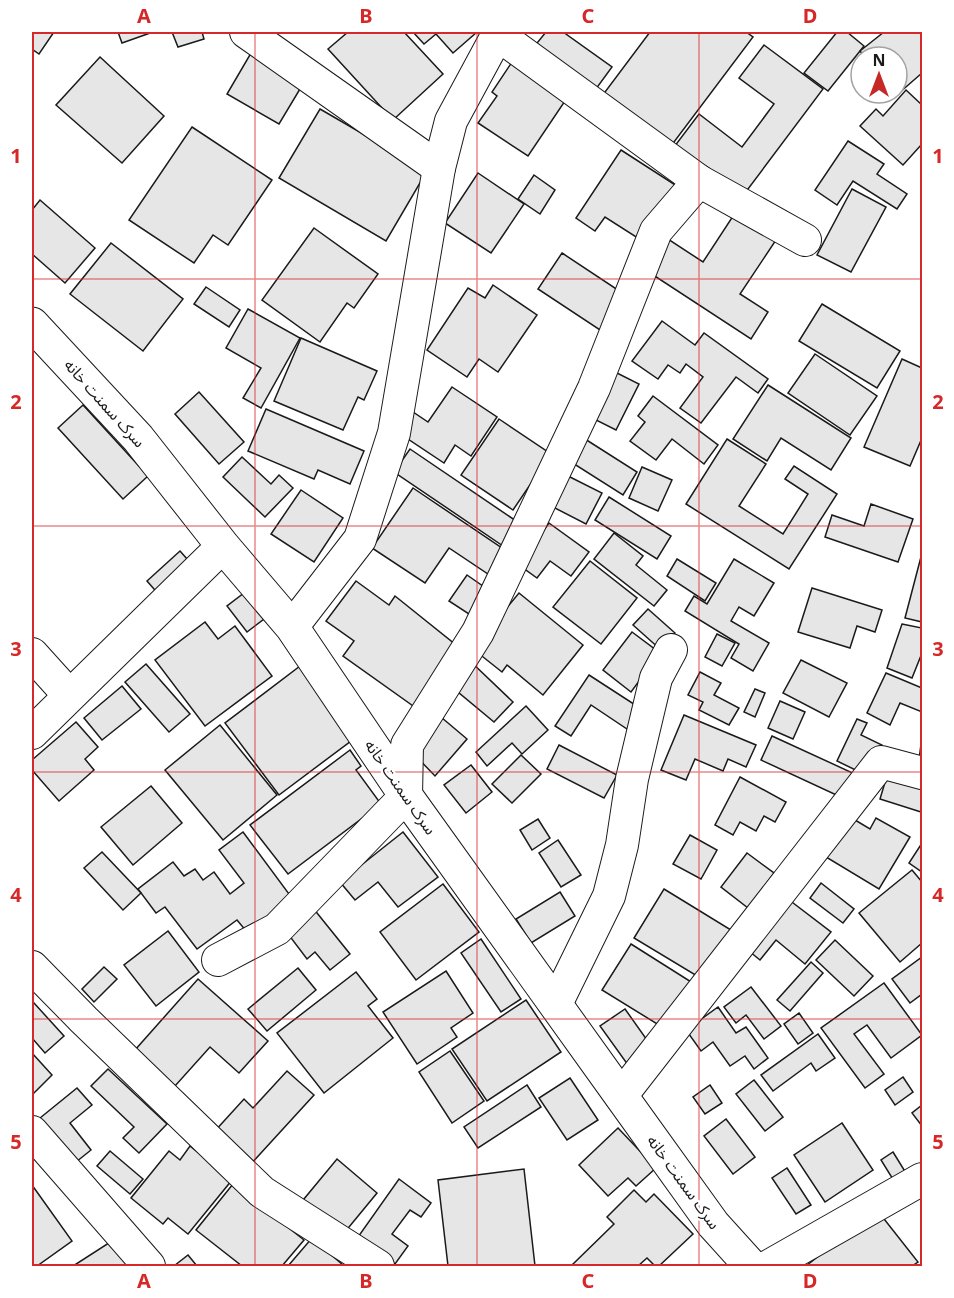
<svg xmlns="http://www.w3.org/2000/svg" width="954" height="1298" viewBox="0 0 954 1298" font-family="'Noto Sans','Noto Sans Arabic',sans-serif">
<rect width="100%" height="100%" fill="#fff"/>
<!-- building -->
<g fill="#e6e6e6" stroke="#1a1a1a" stroke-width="1.5">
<path d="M32,32H54L39,54L32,49Z"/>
<path d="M118,32H153L122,43Z"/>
<path d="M172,32H202L204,39L178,47Z"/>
<path d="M348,32H404L443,74L393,120L328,49Z"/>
<path d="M413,32H477L453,53L436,34L424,44Z"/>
<path d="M546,32H563L612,67L593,93L533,48Z"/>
<path d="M650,32H746L753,37L671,146L602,96Z"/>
<path d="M837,32H847L864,46L828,91L804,73Z"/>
<path d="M884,32H922V73L899,93L897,91V57H865L860,51Z"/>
<path d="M764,45L823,89L742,197L674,147L699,114L742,147L774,104L739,78Z"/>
<path d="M251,53L303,84L279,124L227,94Z"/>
<path d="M100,57L164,116L122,163L56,105Z"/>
<path d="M512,62L567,98L528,156L478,123L497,96L492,92Z"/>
<path d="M906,90L922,105V144L903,165L860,126L876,109L883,116Z"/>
<path d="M320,109L427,171L386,241L279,178Z"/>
<path d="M192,127L272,180L228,245L213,235L194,263L129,220Z"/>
<path d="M848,141L884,164L877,174L907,194L897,209L853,181L837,205L815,190Z"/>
<path d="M621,150L680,188L644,242L605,217L595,231L576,218Z"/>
<path d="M478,173L524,204L491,253L445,223Z"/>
<path d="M534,175L555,190L540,214L518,199Z"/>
<path d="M852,189L886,207L851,272L817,255Z"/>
<path d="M40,200L95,248L65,283L32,254V210Z"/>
<path d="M735,213L776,240L740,294L768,312L751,339L647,271L668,239L703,262Z"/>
<path d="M314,228L378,274L354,308L347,303L320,342L262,300Z"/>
<path d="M111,243L183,299L143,351L70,294Z"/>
<path d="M562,253L624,294L600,330L538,289Z"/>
<path d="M493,285L537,315L498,372L479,359L467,377L427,350L468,288L485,298Z"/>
<path d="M206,287L240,310L229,327L194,304Z"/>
<path d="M822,304L900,351L877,388L799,341Z"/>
<path d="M248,309L300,338L261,408L243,398L261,368L226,348Z"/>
<path d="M662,321L695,345L704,333L768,379L758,393L736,377L701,423L680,408L703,377L686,364L680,373L668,365L658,379L632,361Z"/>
<path d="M301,338L377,371L364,400L358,397L343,430L274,401Z"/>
<path d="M815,354L877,396L850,435L788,393Z"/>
<path d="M902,359L922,368V438L910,466L864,447Z"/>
<path d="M611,370L639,384L616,430L588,416Z"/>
<path d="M768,385L851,438L831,470L781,438L767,461L733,439Z"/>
<path d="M452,387L497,417L471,456L455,445L444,463L399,433L413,412L428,422Z"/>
<path d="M199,392L244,442L219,464L175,414Z"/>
<path d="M653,396L718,445L704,464L672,439L656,460L630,441L645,422L638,416Z"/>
<path d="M83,405L148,476L123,499L58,428Z"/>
<path d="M266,409L364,451L350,484L318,470L314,479L248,451Z"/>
<path d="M499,419L551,454L513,510L461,475Z"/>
<path d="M585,439L637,472L623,495L571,462Z"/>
<path d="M727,439L766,464L739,506L783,534L808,494L785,479L794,466L837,494L789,569L686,504Z"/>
<path d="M410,449L522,525L506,548L394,472Z"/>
<path d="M242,457L271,484L279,475L293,488L265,517L223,477Z"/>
<path d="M642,467L672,480L658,511L629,498Z"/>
<path d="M568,476L602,493L586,524L553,507Z"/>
<path d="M413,488L511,554L494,578L449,548L425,583L372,548Z"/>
<path d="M301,490L343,518L314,562L271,534Z"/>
<path d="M609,497L671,536L657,559L595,520Z"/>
<path d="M871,504L913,519L898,562L825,537L832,515L864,526Z"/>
<path d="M549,523L589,552L571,576L550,561L537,578L519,565Z"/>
<path d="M614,533L643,556L636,565L667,590L654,606L594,559Z"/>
<path d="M180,551L195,568L161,597L147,581Z"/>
<path d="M922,553V622L905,618Z"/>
<path d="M677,559L716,583L705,601L667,576Z"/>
<path d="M734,559L774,583L754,616L739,607L731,621L769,643L753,671L731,658L739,644L685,611L694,596L707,604Z"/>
<path d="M590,561L637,598L601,644L553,607Z"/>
<path d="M467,575L490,591L475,618L449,601Z"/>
<path d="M356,581L389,605L395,596L461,649L423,713L343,656L354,641L326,621Z"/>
<path d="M812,588L882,610L875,632L857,626L850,648L798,632Z"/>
<path d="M244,593L264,619L247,632L227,606Z"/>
<path d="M519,593L583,645L543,695L507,665L502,672L473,649Z"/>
<path d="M648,609L675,633L661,650L633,625Z"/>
<path d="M205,622L218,639L235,626L272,676L205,726L155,660Z"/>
<path d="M902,624L922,628V653L912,678L887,668Z"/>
<path d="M632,632L660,653L631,692L603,670Z"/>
<path d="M717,634L735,643L722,666L705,657Z"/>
<path d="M469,660L513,702L494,722L452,687Z"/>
<path d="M801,660L847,683L829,717L783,693Z"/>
<path d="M304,663L359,735L279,795L225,723Z"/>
<path d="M146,664L190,714L169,732L125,682Z"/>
<path d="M700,672L721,683L714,695L739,708L729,725L699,710L703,702L688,695Z"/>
<path d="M886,673L922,688V712L900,703L890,725L867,713Z"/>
<path d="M589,675L640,708L627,729L591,705L571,736L555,726Z"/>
<path d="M122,686L141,709L102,740L84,718Z"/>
<path d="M755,689L765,693L755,717L744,712Z"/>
<path d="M780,701L805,712L793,739L768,728Z"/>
<path d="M526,706L548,730L522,754L512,743L487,766L476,752Z"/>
<path d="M435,712L467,739L435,776L410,750Z"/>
<path d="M684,715L756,745L746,767L728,759L723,771L695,759L686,780L661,770Z"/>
<path d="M857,719L867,723L861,735L882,745L868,776L837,761Z"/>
<path d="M76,722L98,747L85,759L94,770L59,801L32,770V760Z"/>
<path d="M220,725L277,795L223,840L165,770Z"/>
<path d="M772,736L857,775L845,799L761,760Z"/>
<path d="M922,736V768H918Z"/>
<path d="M559,745L617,775L604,798L547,769Z"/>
<path d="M350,750L361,766L356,770L381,804L288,874L250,825Z"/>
<path d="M521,755L541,774L512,803L492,784Z"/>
<path d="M471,765L492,792L466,813L444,785Z"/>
<path d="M889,769L922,780V806L921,812L880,799Z"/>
<path d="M740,777L786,802L775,822L764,816L756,831L740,822L733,835L715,825Z"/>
<path d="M151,786L182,823L133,865L101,827Z"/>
<path d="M850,817L870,829L876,818L910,837L879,889L826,857Z"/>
<path d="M538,819L550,838L532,850L520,830Z"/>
<path d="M243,832L292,898L247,932L237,920L197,949L165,907L156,913L138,889L173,862L184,876L195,869L203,880L214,872L230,894L244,883L219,850Z"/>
<path d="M403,832L438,877L398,907L378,882L355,900L340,882Z"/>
<path d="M690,835L717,850L701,879L673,864Z"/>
<path d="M558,840L581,875L561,887L539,853Z"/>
<path d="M922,843V872L909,863Z"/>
<path d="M102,852L141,893L123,910L84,868Z"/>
<path d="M747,853L774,873L748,908L721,887Z"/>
<path d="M912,870L922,882V943L900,962L859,913Z"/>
<path d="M821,883L854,909L843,923L810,898Z"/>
<path d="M443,884L479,932L416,980L380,932Z"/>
<path d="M664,889L731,930L702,979L634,938Z"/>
<path d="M560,892L575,916L531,943L516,919Z"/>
<path d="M784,896L831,932L805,964L776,940L760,960L744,947Z"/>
<path d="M313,908L350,954L330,970L315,952L307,959L285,930Z"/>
<path d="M168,931L199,972L156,1006L124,965Z"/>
<path d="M481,939L521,999L501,1012L461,953Z"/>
<path d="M835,940L873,976L854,996L816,960Z"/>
<path d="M631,944L696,985L667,1030L602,990Z"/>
<path d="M922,957V994L910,1003L892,979Z"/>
<path d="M811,962L823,973L790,1011L777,1000Z"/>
<path d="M104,967L117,979L94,1002L82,989Z"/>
<path d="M298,968L316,990L267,1031L248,1009Z"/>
<path d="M446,971L473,1013L451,1028L457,1037L417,1064L383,1012Z"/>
<path d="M356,972L377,999L368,1006L393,1038L324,1093L277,1033Z"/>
<path d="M198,979L268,1041L239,1073L210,1047L175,1086L135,1050Z"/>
<path d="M884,983L922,1035L891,1058L867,1025L854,1034L884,1074L865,1088L821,1028Z"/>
<path d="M751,987L781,1026L764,1039L746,1015L736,1023L724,1007Z"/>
<path d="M526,1000L561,1052L487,1101L452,1049Z"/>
<path d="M34,1003L64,1036L45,1053L32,1038V1005Z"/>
<path d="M718,1007L736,1033L746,1027L768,1058L754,1069L745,1056L730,1066L713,1042L701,1051L686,1030Z"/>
<path d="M625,1009L652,1047L628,1065L600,1026Z"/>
<path d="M799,1013L813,1033L798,1044L784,1024Z"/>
<path d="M818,1034L835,1058L816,1071L811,1063L773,1091L761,1075Z"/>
<path d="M450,1051L484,1101L452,1123L419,1072Z"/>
<path d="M32,1053L52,1075L32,1095Z"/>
<path d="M108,1069L167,1124L139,1153L123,1138L134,1127L91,1086Z"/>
<path d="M287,1071L314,1095L250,1165L214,1132L244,1099L253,1108Z"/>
<path d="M903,1077L913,1092L895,1105L885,1090Z"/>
<path d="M570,1078L598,1120L567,1140L539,1098Z"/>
<path d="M754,1080L783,1117L765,1131L736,1094Z"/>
<path d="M527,1085L541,1107L478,1148L464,1127Z"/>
<path d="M710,1085L722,1103L705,1114L693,1097Z"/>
<path d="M77,1088L92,1105L70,1123L91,1150L76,1162L40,1118Z"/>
<path d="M922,1105V1126L912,1113Z"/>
<path d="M726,1119L755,1157L733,1174L704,1136Z"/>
<path d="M842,1123L873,1170L825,1202L794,1155Z"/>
<path d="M618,1128L656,1168L636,1186L628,1178L608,1196L579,1165Z"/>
<path d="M190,1146L232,1180L188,1234L168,1218L163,1224L131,1198L169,1151L180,1160Z"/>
<path d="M110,1151L143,1179L130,1194L97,1166Z"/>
<path d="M893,1152L906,1173L894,1181L881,1160Z"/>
<path d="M337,1159L377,1193L340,1238L299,1205Z"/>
<path d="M787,1168L811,1205L796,1214L772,1178Z"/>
<path d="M524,1169L535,1266H448L438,1180Z"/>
<path d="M399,1179L431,1203L421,1217L410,1210L392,1234L408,1246L395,1264L358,1237Z"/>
<path d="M233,1184L304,1240L282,1266H242L196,1230Z"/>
<path d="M32,1185L72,1241L37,1266H32Z"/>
<path d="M634,1190L646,1202L654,1194L693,1234L659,1266H655L647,1258L638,1266H571L614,1224L607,1217Z"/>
<path d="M877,1210L918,1262L912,1266H806Z"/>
<path d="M118,1237L137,1266H73Z"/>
<path d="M312,1238L344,1266H288Z"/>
<path d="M188,1255L197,1266H174Z"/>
</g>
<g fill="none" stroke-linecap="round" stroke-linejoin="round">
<!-- street casing -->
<g stroke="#1a1a1a" stroke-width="34">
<g id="street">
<path d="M246,32L439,168"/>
<path d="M497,34L699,181L805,240"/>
<path d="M292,627L360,539L394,433L439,168L451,121L499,32"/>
<path d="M32,654L69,695"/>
<path d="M32,733L223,546"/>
<path d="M218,960L277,929L406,796L407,745L478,632L594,388L656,231L699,181"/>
<path d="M32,967L84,1020L262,1192L378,1266"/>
<path d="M556,1004L609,896L622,845L632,779L656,678L671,650"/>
<path d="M621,1096L881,762L922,773"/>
<path d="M32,1132L149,1266"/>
<path d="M769,1266L922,1179"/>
</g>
</g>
<!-- secondary casing -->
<g stroke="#1a1a1a" stroke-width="35">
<path id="secondary" d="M32,324L138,438L223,546L292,627L406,796L621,1096L713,1224L751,1266"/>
</g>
<!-- street -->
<use href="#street" stroke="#fff" stroke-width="32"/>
<!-- secondary -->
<use href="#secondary" stroke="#fff" stroke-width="33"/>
</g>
<!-- grid -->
<path fill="none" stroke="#d62828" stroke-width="1.5" stroke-opacity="0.55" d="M255,32V1266M477,32V1266M699,32V1266M32,279H922M32,526H922M32,772H922M32,1019H922"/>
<g text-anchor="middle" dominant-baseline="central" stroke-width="4.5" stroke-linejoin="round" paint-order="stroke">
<!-- street labels -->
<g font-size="16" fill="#1a1a1a" stroke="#fff">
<text transform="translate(105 403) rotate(48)">سرک سمنت خانه</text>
<text transform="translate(401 787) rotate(55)">سرک سمنت خانه</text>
<text transform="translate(684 1182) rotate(54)">سرک سمنت خانه</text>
</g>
</g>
<!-- border -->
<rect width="954" height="1298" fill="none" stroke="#ffffff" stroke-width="66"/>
<!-- north arrow -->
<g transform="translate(879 75)"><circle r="28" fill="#ffffff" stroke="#a3a3a3" stroke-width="1.5"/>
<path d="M0-4.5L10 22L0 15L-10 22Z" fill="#c62828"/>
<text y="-9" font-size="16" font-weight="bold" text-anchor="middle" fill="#1a1a1a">N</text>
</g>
<rect x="33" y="33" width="888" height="1232" fill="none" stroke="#d62828" stroke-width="2"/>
<g font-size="20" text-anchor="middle" font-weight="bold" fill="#d62828">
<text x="144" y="23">A</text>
<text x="366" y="23">B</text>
<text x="588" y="23">C</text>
<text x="810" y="23">D</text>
<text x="16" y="163">1</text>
<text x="938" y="163">1</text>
<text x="16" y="409">2</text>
<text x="938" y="409">2</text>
<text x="16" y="656">3</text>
<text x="938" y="656">3</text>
<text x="16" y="902">4</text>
<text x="938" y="902">4</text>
<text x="16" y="1149">5</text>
<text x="938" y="1149">5</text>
<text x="144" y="1288">A</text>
<text x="366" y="1288">B</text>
<text x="588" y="1288">C</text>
<text x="810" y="1288">D</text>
</g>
</svg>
